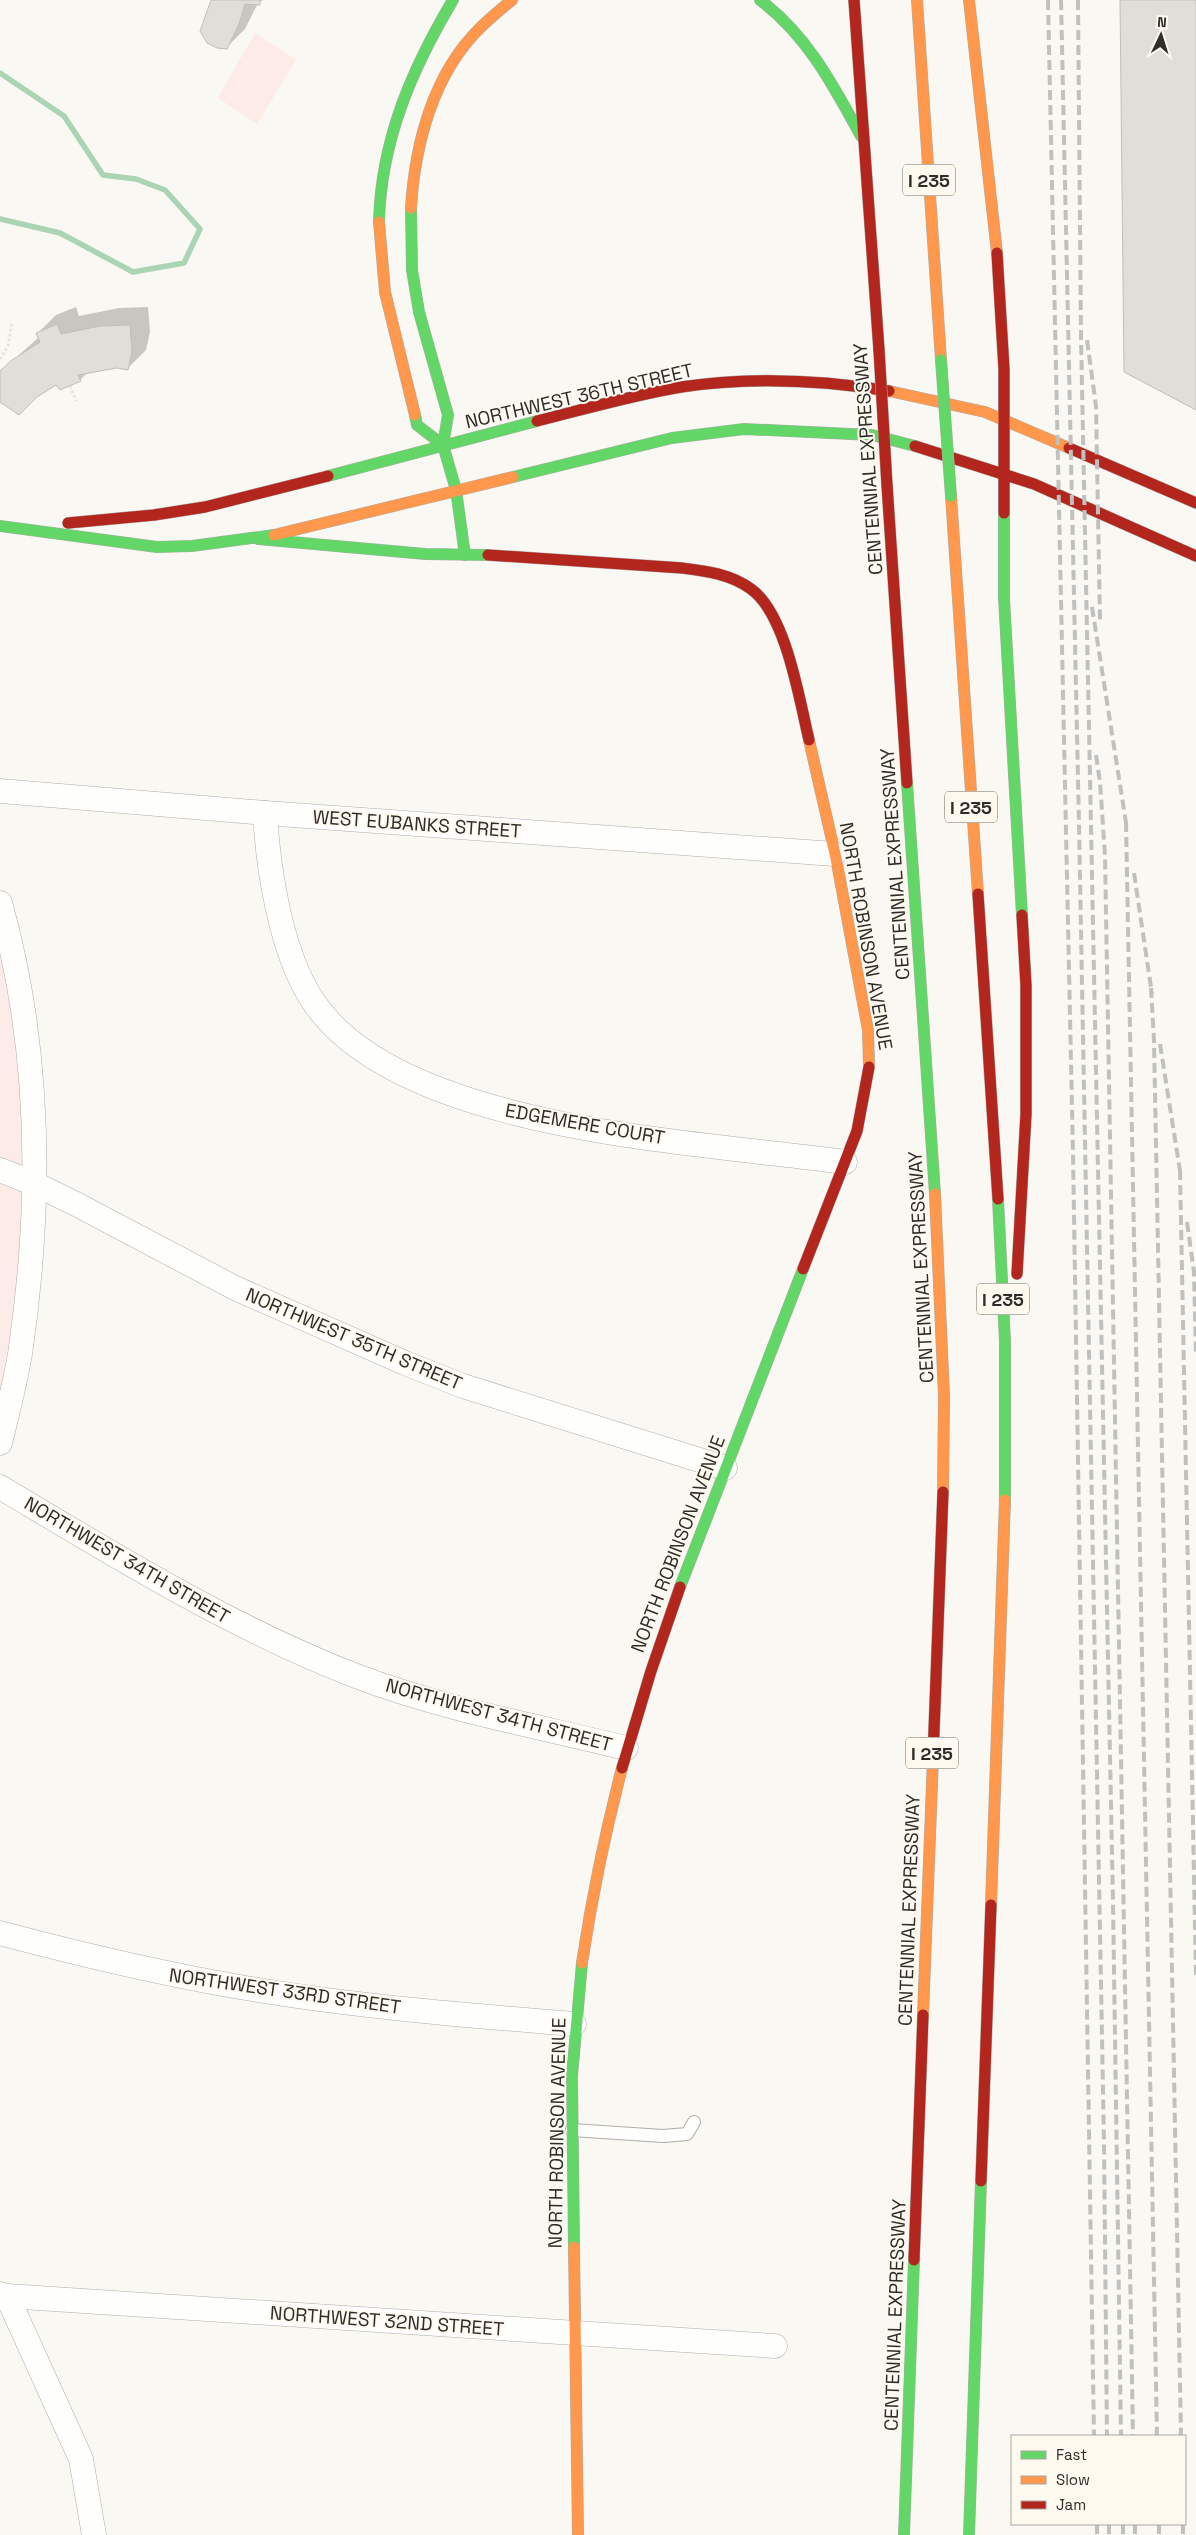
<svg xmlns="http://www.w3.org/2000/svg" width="1196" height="2535" viewBox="0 0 1196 2535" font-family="'Space Grotesk',sans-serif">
<rect width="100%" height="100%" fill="#faf8f2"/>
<!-- green -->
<g fill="#fcebe6">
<path d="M255,33L296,60L257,124L218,98Z"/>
<path d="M0,953L18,1051L24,1144L22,1154L24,1212L16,1305L0,1389Z"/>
</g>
<!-- shadow -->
<g fill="#0003">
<path d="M212,0H263L258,3L245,29L226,48Z"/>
<path d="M76,307L79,316L119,308L148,307L150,332L146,350L127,369L117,367L88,372L80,380L57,383L36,396L0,401V372L39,337L38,333L56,315Z"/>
</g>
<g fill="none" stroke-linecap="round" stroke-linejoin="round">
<!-- stream -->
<path stroke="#aad4b4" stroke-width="5.5" d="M0,73L64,116L103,175L136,179L165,190L200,229L184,263L133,272L60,233L0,219"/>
</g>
<!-- building -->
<g fill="#e1deda" stroke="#c0beba">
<path d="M211,0H260V5L245,4L239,24L227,49L217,48L207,43L200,31Z"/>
<path d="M1120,0H1196V410L1124,372Z"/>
<path d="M57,324L61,334L100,326L130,325L132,351L128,370L117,368L78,375L81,381L60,390L56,385L37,397L19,415L0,402V371L12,360L40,342L36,333Z"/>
</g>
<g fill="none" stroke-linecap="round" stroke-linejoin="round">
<!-- lane casing -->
<g stroke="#afada9" stroke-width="14">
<path id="lane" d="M572,2130L663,2136L687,2134L694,2122"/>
</g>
<!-- street casing -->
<g stroke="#afada9" stroke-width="25">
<g id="street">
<path d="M0,791L265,813L834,854"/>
<path d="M265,813C268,870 281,953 313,1001C399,1131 702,1142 845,1162"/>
<path d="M0,903C41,1049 42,1205 20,1354C15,1384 7,1414 0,1443"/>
<path d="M0,1170L33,1183L76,1204L235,1288L405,1363L463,1386L725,1468"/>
<path d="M0,1487C116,1556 230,1627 356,1676C443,1709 536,1726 626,1748"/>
<path d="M0,1933C79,1954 159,1973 240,1987C350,2006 462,2015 574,2024"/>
<path d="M0,2294L7,2296L775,2346"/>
<path d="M7,2296L81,2459L94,2535"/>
</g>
</g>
<!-- fast casing -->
<g stroke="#afada9" stroke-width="12">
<g id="fast">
<path d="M760,0C807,35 833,85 861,136"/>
<path d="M411,208L412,270L419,312L448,415L443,445L417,425L415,415"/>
<path d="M379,222C381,140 412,69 453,0"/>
<path d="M443,445L456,490L465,555"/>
<path d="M328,476L537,421"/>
<path d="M513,477L672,438L744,429L872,435L915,446"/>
<path d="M1004,513V598L1022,915"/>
<path d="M0,526L157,547L192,546L274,535"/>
<path d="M258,539L425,554L488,555"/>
<path d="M907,783L935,1194"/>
<path d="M998,1199L1005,1341V1500"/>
<path d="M680,1587L803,1269"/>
<path d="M574,2247L572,2076L582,1963"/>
<path d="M904,2535L914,2260"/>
<path d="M969,2535L981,2181"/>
</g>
</g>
<!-- slow casing -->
<g stroke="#afada9" stroke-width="12">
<g id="slow">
<path d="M917,0L941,360"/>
<path d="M969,0L997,253"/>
<path d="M411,208C415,144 433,74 480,28C490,18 501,9 512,0"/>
<path d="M379,222L385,292L415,415"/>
<path d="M889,391L985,412L1069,448"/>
<path d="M951,496L978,894"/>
<path d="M274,535L513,477"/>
<path d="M809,740L836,858L868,1030L869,1067"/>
<path d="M935,1194L944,1396L943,1492"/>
<path d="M991,1905L1005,1500"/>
<path d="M582,1963C592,1897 605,1833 622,1768"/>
<path d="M923,2015L933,1758"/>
<path d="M574,2247L578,2535"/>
</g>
</g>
<!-- jam casing -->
<g stroke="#afada9" stroke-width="12">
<g id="jam">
<path d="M854,0L879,350"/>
<path d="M997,253L1004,369V513"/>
<path d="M537,421C585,409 633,395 681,387C749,377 822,380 889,391"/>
<path d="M915,446L1034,484L1196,556"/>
<path d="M1069,448L1196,503"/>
<path d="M887,485L907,783"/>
<path d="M68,523L154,515L205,507L328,476"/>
<path d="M488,555L682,568C706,571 731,574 751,589C786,614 799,698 809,740"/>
<path d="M978,894L998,1199"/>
<path d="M803,1269L857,1131L869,1067"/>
<path d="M1017,1274L1026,1114V986L1022,915"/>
<path d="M933,1758L943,1492"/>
<path d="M622,1768L651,1671L680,1587"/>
<path d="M981,2181L991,1905"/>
<path d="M914,2260L923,2015"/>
</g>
</g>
<!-- path -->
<g stroke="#e4e3e1" stroke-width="3" stroke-dasharray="2.5 2.5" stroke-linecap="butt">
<path d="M0,359L8,346L12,322"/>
<path d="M70,386L76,401"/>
<path d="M0,404L1,403"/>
</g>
<!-- lane -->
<use href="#lane" stroke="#fefefd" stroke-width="12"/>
<!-- street -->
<use href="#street" stroke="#fefefd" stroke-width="24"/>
<!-- fast -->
<use href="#fast" stroke="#63d668" stroke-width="11"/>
<!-- slow -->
<use href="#slow" stroke="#ff974d" stroke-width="11"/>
<!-- jam -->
<use href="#jam" stroke="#b3261e" stroke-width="11"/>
<!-- rail -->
<g stroke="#c0c0be" stroke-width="4" stroke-dasharray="10 5" stroke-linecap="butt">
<path d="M1048,0L1073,1154L1094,2436"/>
<path d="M1061,0L1079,825L1104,2143L1107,2436"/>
<path d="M1078,0L1081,337L1113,1903L1121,2436"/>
<path d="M1087,340L1096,406L1100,620"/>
<path d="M1092,607L1127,829"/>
<path d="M1096,755L1100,782L1105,855L1133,2436"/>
<path d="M1126,822L1157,2436"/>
<path d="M1134,873L1152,994"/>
<path d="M1151,988L1154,1041L1181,2436"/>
<path d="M1160,1044L1181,1177"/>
<path d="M1180,1170L1196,1975"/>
<path d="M1187,1222L1194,1272L1196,1354"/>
<path d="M1097,2524V2535"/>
<path d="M1109,2524V2535"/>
<path d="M1123,2524V2535"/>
<path d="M1135,2524V2535"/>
<path d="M1159,2524V2535"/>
<path d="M1183,2524V2535"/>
</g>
<!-- fast-bridge casing -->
<g stroke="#afada9" stroke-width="12" stroke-linecap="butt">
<path id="fast-bridge" d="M941,360L951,496"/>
</g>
<!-- jam-bridge casing -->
<g stroke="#afada9" stroke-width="12" stroke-linecap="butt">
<path id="jam-bridge" d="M879,350L887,485"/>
</g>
<!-- fast-bridge -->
<use href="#fast-bridge" stroke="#63d668" stroke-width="11"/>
<!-- jam-bridge -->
<use href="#jam-bridge" stroke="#b3261e" stroke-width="11"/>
</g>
<g text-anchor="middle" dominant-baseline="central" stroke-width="4" stroke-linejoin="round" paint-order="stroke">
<!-- shield labels -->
<g fill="#fdf9ef" stroke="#6d6a64" stroke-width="1">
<rect x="903" y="164.5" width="52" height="31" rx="4"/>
<rect x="945" y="791.5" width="52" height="31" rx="4"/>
<rect x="977" y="1283.5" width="52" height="31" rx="4"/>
<rect x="906" y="1737.5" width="52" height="31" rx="4"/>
</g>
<g font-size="18" font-weight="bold" fill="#2f2d29">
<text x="929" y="180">I 235</text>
<text x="971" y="807">I 235</text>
<text x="1003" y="1299">I 235</text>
<text x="932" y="1753">I 235</text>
</g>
<!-- street labels -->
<g font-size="19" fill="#2f2d29" stroke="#fdf9ef">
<text transform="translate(579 396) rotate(-13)">NORTHWEST 36TH STREET</text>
<text transform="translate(868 459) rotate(-94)">CENTENNIAL EXPRESSWAY</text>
<text transform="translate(417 824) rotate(4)">WEST EUBANKS STREET</text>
<text transform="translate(895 864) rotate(-94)">CENTENNIAL EXPRESSWAY</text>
<text transform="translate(866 936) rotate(80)">NORTH ROBINSON AVENUE</text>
<text transform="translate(585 1124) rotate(10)">EDGEMERE COURT</text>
<text transform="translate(921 1267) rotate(-93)">CENTENNIAL EXPRESSWAY</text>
<text transform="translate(354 1339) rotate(23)">NORTHWEST 35TH STREET</text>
<text transform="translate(678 1544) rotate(-69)">NORTH ROBINSON AVENUE</text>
<text transform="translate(127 1560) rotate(30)">NORTHWEST 34TH STREET</text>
<text transform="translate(499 1715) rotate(15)">NORTHWEST 34TH STREET</text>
<text transform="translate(909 1910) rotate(-88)">CENTENNIAL EXPRESSWAY</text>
<text transform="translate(285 1991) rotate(8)">NORTHWEST 33RD STREET</text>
<text transform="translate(557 2133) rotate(-89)">NORTH ROBINSON AVENUE</text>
<text transform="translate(895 2315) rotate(-88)">CENTENNIAL EXPRESSWAY</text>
<text transform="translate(387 2321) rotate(4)">NORTHWEST 32ND STREET</text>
</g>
</g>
<!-- legend -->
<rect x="1011" y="2435" width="175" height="90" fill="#fdf9ef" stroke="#aba7a0"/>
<rect x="1021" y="2451" width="25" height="8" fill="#63d668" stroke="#aba7a0"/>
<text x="1056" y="2460" font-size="15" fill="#2f2d29">Fast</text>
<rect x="1021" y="2476" width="25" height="8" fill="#ff974d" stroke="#aba7a0"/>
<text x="1056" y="2485" font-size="15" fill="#2f2d29">Slow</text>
<rect x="1021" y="2501" width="25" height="8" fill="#b3261e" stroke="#aba7a0"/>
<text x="1056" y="2510" font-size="15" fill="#2f2d29">Jam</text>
<!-- north arrow -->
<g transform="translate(1161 35) rotate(4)" stroke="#fdf9ef" stroke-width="4" paint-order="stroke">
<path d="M0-4L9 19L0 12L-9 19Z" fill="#2f2d29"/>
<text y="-8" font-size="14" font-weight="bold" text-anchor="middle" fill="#2f2d29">N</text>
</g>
</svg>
